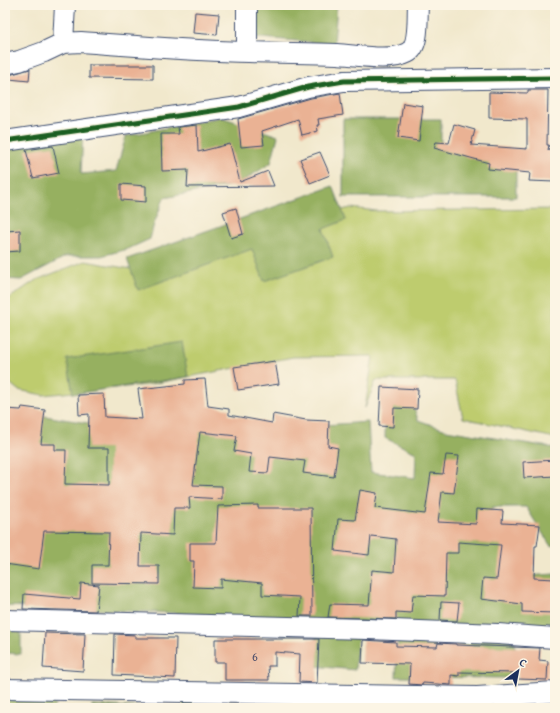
<svg xmlns="http://www.w3.org/2000/svg" width="560" height="713" viewBox="0 0 560 713" font-family="'Gentium Book Plus',serif">
  <style>
    .green { fill: #becc6e; stroke: #6c7e66 }
    .forest { fill: #96b061; stroke: #587060 }
    .building { fill: #eab294 }
    .lines { fill: none; stroke-linecap: round; stroke-linejoin: round }
    .minor-casing { stroke: #3b4b6e; stroke-width: 22 }
    .minor { stroke: #fff; stroke-width: 20 }
    .cycleway-casing { stroke: #fcf5e5; stroke-width: 8 }
    .cycleway { stroke: #1b5e20; stroke-width: 5 }
    .labels { text-anchor: middle; stroke-width: 4; stroke-linejoin: round; paint-order: stroke }
    .number-label { font-size: 12px; fill: #4f506c }
  </style>
  <rect width="100%" height="100%" fill="#fcf5e5"/>
  <filter id="ink" filterUnits="userSpaceOnUse"><feTurbulence type="fractalNoise" baseFrequency=".025" numOctaves="2"/><feDisplacementMap in="SourceGraphic" scale="8" xChannelSelector="R" yChannelSelector="G"/><feConvolveMatrix kernelMatrix="1 2 1 2 8 2 1 2 1" color-interpolation-filters="sRGB"/></filter>
  <filter id="wash" filterUnits="userSpaceOnUse"><feTurbulence type="fractalNoise" baseFrequency=".012" numOctaves="4" result="noise"/><feDisplacementMap in="SourceGraphic" scale="16" xChannelSelector="R" yChannelSelector="G"/><feGaussianBlur stdDeviation="0.9" result="paint"/><feColorMatrix in="noise" values="0 0 0 0 0 0 0 0 0 0 0 0 0 0 0 0 0 1.4 0 .05"/><feComposite in="paint" operator="in"/></filter>
  <g filter="url(#wash)">
    <rect width="100%" height="100%" fill="#f1e8cc"/>
    <path class="green" d="M 351,208 L 377,211 L 555,209 L 555,438 L 463,418 L 455,380 L 376,380 L 365,408 L 373,356 L 293,357 L 146,385 L 43,395 L 18,390 L 5,379 L 5,301 L 36,280 L 85,261 L 131,269 L 318,215 Z"/>
    <path class="forest" d="M 251,5 L 337,5 L 334,44 L 249,37 Z
      M 221,117 L 278,136 L 271,163 L 238,184 L 164,198 L 154,224 L 150,239 L 128,249 L 101,256 L 67,256 L 21,280 L 5,279 L 5,143 L 83,133 L 81,174 L 116,171 L 126,136 Z
      M 343,119 L 441,119 L 441,150 L 516,150 L 516,197 L 343,197 Z
      M 333,186 L 346,220 L 323,229 L 333,257 L 264,281 L 252,249 L 138,290 L 127,259 Z
      M 182,342 L 188,377 L 73,394 L 67,359 Z
      M 411,398 L 418,420 L 446,430 L 555,448 L 555,546 L 550,545 L 526,507 L 492,507 L 491,520 L 513,530 L 512,577 L 555,574 L 555,628 L 348,628 L 198,614 L 5,606 L 5,513 L 32,414 L 119,428 L 280,428 L 368,422 L 371,472 L 415,478 L 416,453 L 385,438 L 386,400 Z
      M 5,627 L 21,628 L 21,654 L 5,653 Z
      M 316,632 L 358,636 L 355,670 L 314,666 Z
      M 398,633 L 515,636 L 515,678 L 396,677 Z
      M 5,698 L 55,703 L 54,708 L 5,708 Z
      M 183,701 L 251,702 L 356,708 L 183,708 Z
      M 92,705 L 156,708 L 92,708 Z"/>
    <g id="blocks">
      <path class="building" d="M 195,12 L 219,14 L 217,35 L 193,33 Z
        M 89,65 L 153,65 L 153,79 L 89,78 Z
        M 30,69 L 29,81 L 9,79 L 9,75 Z
        M 528,90 L 548,90 L 547,145 L 549,145 L 548,150 L 555,149 L 555,182 L 529,181 L 530,173 L 488,169 L 489,163 L 434,148 L 436,142 L 449,143 L 454,124 L 475,130 L 471,145 L 527,149 L 527,119 L 489,118 L 489,92 L 528,93 Z
        M 340,93 L 343,115 L 318,119 L 319,125 L 317,125 L 318,131 L 302,135 L 298,119 L 262,131 L 264,145 L 241,147 L 238,119 L 311,98 Z
        M 403,103 L 423,106 L 419,141 L 398,138 Z
        M 197,125 L 198,152 L 230,144 L 240,182 L 268,171 L 274,186 L 187,187 L 188,170 L 162,171 L 161,134 L 179,134 L 178,127 Z
        M 53,146 L 59,173 L 33,178 L 26,150 Z
        M 320,152 L 330,175 L 310,183 L 300,159 Z
        M 121,184 L 146,186 L 146,202 L 121,200 Z
        M 236,208 L 243,234 L 231,238 L 223,212 Z
        M 20,230 L 20,251 L 5,252 L 5,231 Z
        M 275,361 L 279,384 L 238,390 L 234,367 Z
        M 205,379 L 208,406 L 229,409 L 229,415 L 272,423 L 273,414 L 306,420 L 329,421 L 328,446 L 338,448 L 334,477 L 303,473 L 305,461 L 270,457 L 268,473 L 249,472 L 251,454 L 234,451 L 237,436 L 200,432 L 193,485 L 222,486 L 222,499 L 189,497 L 190,508 L 174,508 L 173,535 L 141,533 L 140,566 L 159,566 L 159,584 L 92,583 L 92,565 L 108,565 L 109,532 L 44,531 L 39,569 L 5,564 L 5,409 L 21,410 L 22,407 L 45,410 L 41,444 L 55,444 L 55,450 L 66,450 L 65,484 L 109,485 L 109,448 L 88,448 L 89,414 L 79,415 L 78,395 L 104,394 L 105,417 L 142,419 L 138,389 L 185,384 L 185,380 Z
        M 381,387 L 418,389 L 417,409 L 394,408 L 393,427 L 379,426 Z
        M 446,455 L 459,456 L 454,493 L 442,492 L 438,522 L 476,524 L 477,509 L 503,511 L 502,523 L 540,525 L 537,546 L 535,546 L 534,578 L 555,579 L 555,613 L 522,612 L 522,604 L 481,599 L 483,578 L 497,579 L 501,545 L 458,542 L 458,553 L 446,553 L 445,596 L 413,595 L 411,613 L 396,612 L 396,619 L 328,617 L 330,604 L 369,605 L 372,570 L 394,572 L 396,539 L 371,536 L 369,555 L 335,551 L 338,519 L 355,520 L 360,490 L 377,493 L 375,508 L 425,514 L 431,473 L 443,474 Z
        M 555,460 L 555,476 L 524,478 L 523,462 Z
        M 258,505 L 258,508 L 311,508 L 312,616 L 299,616 L 300,597 L 262,595 L 262,583 L 221,579 L 221,588 L 193,587 L 194,561 L 190,561 L 190,543 L 216,543 L 218,506 Z
        M 81,583 L 99,585 L 96,611 L 23,609 L 24,594 L 80,599 Z
        M 441,602 L 459,603 L 457,621 L 440,620 Z
        M 45,633 L 85,634 L 83,671 L 43,668 Z
        M 115,634 L 135,635 L 135,638 L 176,638 L 175,678 L 114,675 Z
        M 215,639 L 319,639 L 317,683 L 299,682 L 300,654 L 275,652 L 275,666 L 268,666 L 269,680 L 225,680 L 225,662 L 215,662 Z
        M 363,640 L 396,642 L 396,646 L 437,647 L 438,643 L 456,644 L 456,645 L 540,648 L 539,660 L 548,661 L 547,680 L 518,679 L 518,673 L 459,672 L 459,676 L 451,675 L 451,685 L 423,683 L 422,685 L 409,684 L 410,664 L 362,663 Z"/>
    </g>
  </g>
  <g filter="url(#ink)">
    <use href="#blocks" fill-opacity="0" stroke="#3b4b6e" stroke-width="1"/>
    <g class="lines">
      <g class="minor-casing">
        <path id="minor" d="M 63,43 L 65,5
          M 247,52 L 247,5
          M 5,64 L 19,61 L 44,52 L 63,43 L 81,42 C 137,46 193,51 249,52 C 278,53 308,53 337,54 C 356,55 390,62 407,53 C 420,47 417,18 418,5
          M 5,141 L 239,107 L 308,87 L 344,81 L 555,78
          M 5,620 L 367,629 L 498,634 L 555,638
          M 5,689 L 477,697 L 555,692"/>
      </g>
      <use href="#minor" class="minor"/>
      <g class="cycleway-casing">
        <path id="cycleway" d="M 5,141 L 239,107 L 308,87 L 344,81 L 555,78"/>
      </g>
      <use href="#cycleway" class="cycleway"/>
    </g>
  </g>
  <g class="labels">
    <g class="number-label">
      <text x="255" y="661">6</text>
    </g>
  </g>
  <rect width="560" height="713" fill="none" stroke="#fcf5e5" stroke-width="20"/>
  <g transform="translate(518 671) rotate(32)" stroke="#fcf5e5" stroke-width="3" paint-order="stroke">
  <path d="M0-3L7 15L0 10L-7 15Z" fill="#1b2f5e"/>
  <text y="-6" font-size="11" font-weight="bold" text-anchor="middle" fill="#1b2f5e">С</text>
  </g>
</svg>
